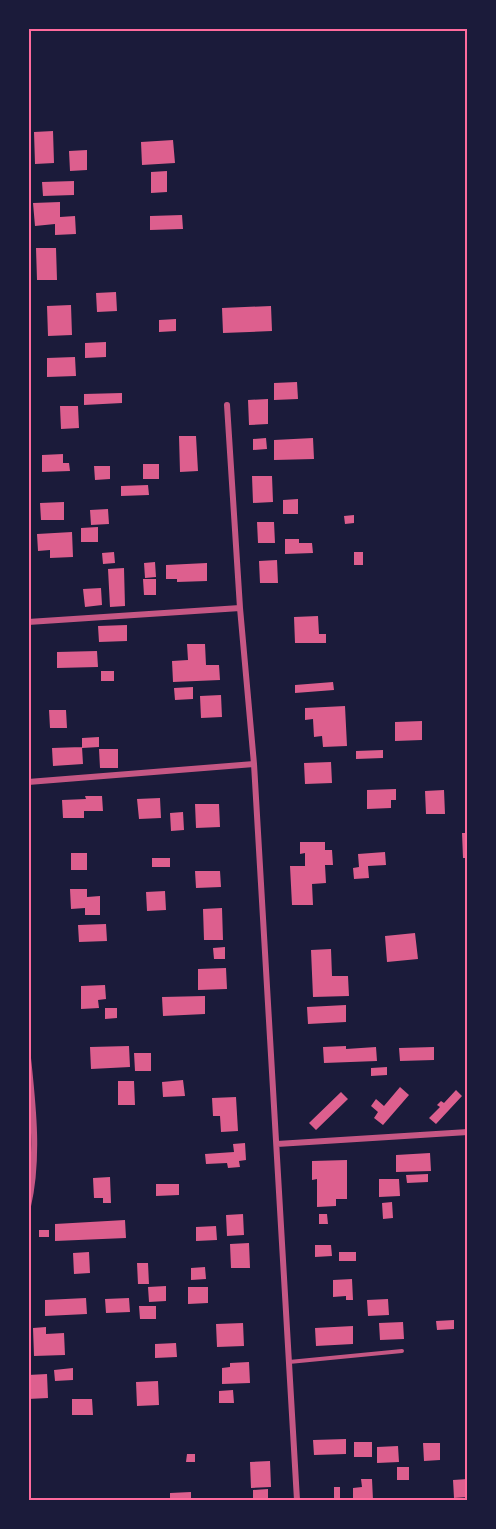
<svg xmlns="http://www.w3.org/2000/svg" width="496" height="1529" viewBox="0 0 496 1529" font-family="Arial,sans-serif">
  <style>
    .building { fill: #dd5f8e }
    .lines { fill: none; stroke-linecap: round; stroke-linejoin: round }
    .service { stroke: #c65784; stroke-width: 4 }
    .minor { stroke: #c65784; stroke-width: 6 }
    .neatline { fill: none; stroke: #ff6b9d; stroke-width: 2 }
  </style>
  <rect width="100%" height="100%" fill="#1b1b3a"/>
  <path class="building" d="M 53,131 L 54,163 L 35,164 L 34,132 Z
    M 173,140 L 175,163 L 142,165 L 141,142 Z
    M 87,150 L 87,170 L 70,171 L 69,151 Z
    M 167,171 L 167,192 L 151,193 L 151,172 Z
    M 74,181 L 74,195 L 43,196 L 42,182 Z
    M 60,202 L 60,217 L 75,216 L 76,234 L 55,235 L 55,224 L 35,226 L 33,203 Z
    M 182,215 L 183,229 L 150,230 L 150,216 Z
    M 36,248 L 56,248 L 57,280 L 37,280 Z
    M 116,292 L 117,311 L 97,312 L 96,293 Z
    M 71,305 L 72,335 L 48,336 L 47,306 Z
    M 271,306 L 272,331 L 223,333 L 222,308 Z
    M 176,319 L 176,331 L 159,332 L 159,320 Z
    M 106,342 L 106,357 L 85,358 L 85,343 Z
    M 75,357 L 76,376 L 47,377 L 47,358 Z
    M 297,382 L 298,399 L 274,400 L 274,383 Z
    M 122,393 L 122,403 L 84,405 L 84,394 Z
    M 268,399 L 268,424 L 249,425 L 248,400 Z
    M 60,406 L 78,406 L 79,428 L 61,429 Z
    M 179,436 L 196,436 L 198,471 L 180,472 Z
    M 266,438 L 267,449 L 253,450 L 253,439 Z
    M 313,438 L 314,459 L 274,460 L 274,440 Z
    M 63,454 L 63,463 L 69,463 L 70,471 L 42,472 L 42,455 Z
    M 143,464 L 159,464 L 159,479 L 143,479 Z
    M 94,466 L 110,466 L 110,479 L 95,480 Z
    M 252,476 L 272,476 L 273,502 L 253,503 Z
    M 148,485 L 149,495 L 121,496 L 121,486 Z
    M 298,499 L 298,514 L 283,514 L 283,500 Z
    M 64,502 L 64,520 L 41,520 L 40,503 Z
    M 108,509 L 109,524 L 91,525 L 90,510 Z
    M 354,515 L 354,523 L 345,524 L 344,516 Z
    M 257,522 L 274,522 L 275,543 L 258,543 Z
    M 98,527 L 98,542 L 81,542 L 81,528 Z
    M 72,532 L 73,557 L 50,558 L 50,550 L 38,551 L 37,534 Z
    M 285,539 L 299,539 L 299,543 L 312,543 L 313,553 L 285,554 Z
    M 114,552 L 115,563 L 103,564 L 102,553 Z
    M 354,552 L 363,552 L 363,565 L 354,565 Z
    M 277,560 L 278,583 L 260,583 L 259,561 Z
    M 155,562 L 156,577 L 145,578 L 144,563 Z
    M 207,563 L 207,581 L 177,582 L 177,579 L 166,579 L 166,565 Z
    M 124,568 L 125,606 L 110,607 L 108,569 Z
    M 143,579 L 156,579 L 156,595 L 144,595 Z
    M 101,588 L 102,605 L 85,607 L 83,589 Z
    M 318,616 L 319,634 L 326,634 L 326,643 L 295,643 L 294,617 Z
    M 127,625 L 127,641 L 99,642 L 98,626 Z
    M 187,644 L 205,644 L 206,665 L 219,665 L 220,680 L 173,682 L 172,661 L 188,660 Z
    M 97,651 L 98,667 L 57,668 L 57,652 Z
    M 101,671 L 114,671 L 114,681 L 101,681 Z
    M 333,682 L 334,690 L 295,693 L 295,685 Z
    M 193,687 L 193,699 L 175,700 L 174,688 Z
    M 221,695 L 222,717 L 201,718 L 200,696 Z
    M 345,706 L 347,746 L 323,747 L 322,736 L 314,737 L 313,719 L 305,720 L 305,708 Z
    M 49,710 L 66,710 L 67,728 L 50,728 Z
    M 422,721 L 422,740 L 395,741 L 395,722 Z
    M 99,737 L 99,747 L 82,748 L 82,738 Z
    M 82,747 L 83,764 L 53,766 L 52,748 Z
    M 99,749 L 118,749 L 118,768 L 100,768 Z
    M 383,750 L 383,758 L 356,759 L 356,751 Z
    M 331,762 L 332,783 L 305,784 L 304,763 Z
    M 396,789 L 396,800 L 391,800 L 391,808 L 367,809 L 367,790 Z
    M 444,790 L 445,814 L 426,814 L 425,791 Z
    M 85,796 L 102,796 L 103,811 L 84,811 L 84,818 L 63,818 L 62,800 L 86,799 Z
    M 160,798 L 161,818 L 139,819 L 137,799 Z
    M 195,804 L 219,804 L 220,827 L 196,828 Z
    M 183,812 L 184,830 L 171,831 L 170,813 Z
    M 462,833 L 468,833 L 468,858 L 463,858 Z
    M 300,842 L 325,842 L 325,850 L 332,850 L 333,865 L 325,865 L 326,883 L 312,884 L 313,905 L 292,905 L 290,866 L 305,866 L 305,853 L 300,854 Z
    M 385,852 L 386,865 L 368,866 L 369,878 L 354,879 L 353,868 L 359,867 L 358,854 Z
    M 71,853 L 87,853 L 87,870 L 71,870 Z
    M 152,858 L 170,858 L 170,867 L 152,867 Z
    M 195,871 L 220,871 L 221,887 L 196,888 Z
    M 70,889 L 87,889 L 87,897 L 100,896 L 100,915 L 85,915 L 85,908 L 71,909 Z
    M 165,891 L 166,910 L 147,911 L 146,892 Z
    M 222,908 L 223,940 L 204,940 L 203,909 Z
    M 106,924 L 107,941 L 79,942 L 78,925 Z
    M 415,933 L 418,959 L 387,962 L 385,936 Z
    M 225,947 L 225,959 L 214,959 L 213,948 Z
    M 331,949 L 332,976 L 348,976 L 349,996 L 313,997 L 311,950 Z
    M 226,968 L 227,989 L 198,990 L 198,969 Z
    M 105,985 L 106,999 L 98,1000 L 99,1008 L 81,1009 L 81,986 Z
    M 205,996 L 205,1014 L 163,1016 L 162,997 Z
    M 346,1005 L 346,1022 L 308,1024 L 307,1007 Z
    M 105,1008 L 117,1008 L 117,1018 L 105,1019 Z
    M 129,1046 L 130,1067 L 91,1069 L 90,1047 Z
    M 346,1046 L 346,1049 L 376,1047 L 377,1061 L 324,1063 L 323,1047 Z
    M 434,1047 L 434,1060 L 400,1061 L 399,1048 Z
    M 134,1053 L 151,1053 L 151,1071 L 135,1071 Z
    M 387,1067 L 387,1075 L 371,1076 L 371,1068 Z
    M 183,1080 L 185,1096 L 163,1097 L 162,1082 Z
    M 118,1081 L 134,1081 L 135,1105 L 118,1105 Z
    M 400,1087 L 409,1095 L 383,1125 L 374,1118 L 378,1112 L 371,1106 L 376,1099 L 384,1106 Z
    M 456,1090 L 462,1096 L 436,1124 L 429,1118 L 440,1107 L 437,1105 L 441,1101 L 444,1103 Z
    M 341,1092 L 348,1099 L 316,1130 L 309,1123 Z
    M 236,1097 L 238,1131 L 221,1132 L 220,1116 L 213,1116 L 212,1098 Z
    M 245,1143 L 246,1160 L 239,1161 L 240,1167 L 228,1168 L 227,1163 L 206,1164 L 205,1154 L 234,1152 L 233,1144 Z
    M 430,1153 L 431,1171 L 396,1172 L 396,1155 Z
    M 347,1160 L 347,1199 L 336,1199 L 336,1206 L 317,1207 L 317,1179 L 312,1180 L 312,1161 Z
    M 428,1174 L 428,1182 L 407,1183 L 406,1175 Z
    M 110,1177 L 111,1203 L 103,1203 L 103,1198 L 94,1198 L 93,1178 Z
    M 379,1179 L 399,1179 L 400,1196 L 379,1197 Z
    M 156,1184 L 179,1184 L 179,1195 L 156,1196 Z
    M 392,1202 L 393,1218 L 383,1219 L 382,1203 Z
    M 243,1214 L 244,1235 L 227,1236 L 226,1215 Z
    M 319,1214 L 327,1214 L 328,1224 L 319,1224 Z
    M 125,1220 L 126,1238 L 55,1241 L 55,1224 Z
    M 216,1226 L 217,1240 L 196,1241 L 196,1227 Z
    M 39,1230 L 49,1230 L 49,1237 L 39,1237 Z
    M 249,1243 L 250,1268 L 231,1268 L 230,1244 Z
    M 315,1245 L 331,1245 L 332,1256 L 315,1257 Z
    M 89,1252 L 90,1273 L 74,1274 L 73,1253 Z
    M 339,1252 L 356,1252 L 356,1261 L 339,1261 Z
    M 137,1263 L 148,1263 L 149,1284 L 138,1284 Z
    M 205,1267 L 206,1279 L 191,1280 L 191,1268 Z
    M 352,1279 L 353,1300 L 346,1300 L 346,1296 L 333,1297 L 333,1280 Z
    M 166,1286 L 166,1301 L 149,1302 L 148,1287 Z
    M 188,1287 L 208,1287 L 208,1303 L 188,1304 Z
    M 86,1298 L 87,1314 L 45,1316 L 45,1300 Z
    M 129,1298 L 130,1312 L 106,1313 L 105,1299 Z
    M 388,1299 L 389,1315 L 368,1316 L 367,1300 Z
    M 139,1306 L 156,1306 L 156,1319 L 140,1319 Z
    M 454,1320 L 454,1329 L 437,1330 L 436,1321 Z
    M 403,1322 L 404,1339 L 380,1340 L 379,1323 Z
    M 243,1323 L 244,1346 L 217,1347 L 216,1324 Z
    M 353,1326 L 353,1344 L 316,1346 L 315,1328 Z
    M 46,1327 L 46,1334 L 64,1333 L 65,1355 L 34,1356 L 33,1328 Z
    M 176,1343 L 177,1357 L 155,1358 L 155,1344 Z
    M 249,1362 L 250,1383 L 222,1384 L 222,1368 L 230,1367 L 230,1363 Z
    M 73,1368 L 73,1380 L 55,1381 L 54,1370 Z
    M 47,1374 L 48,1398 L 28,1399 L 28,1375 Z
    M 158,1381 L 159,1405 L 137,1406 L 136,1382 Z
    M 233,1390 L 234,1403 L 219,1403 L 219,1391 Z
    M 72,1399 L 92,1399 L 93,1415 L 72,1415 Z
    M 346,1439 L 346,1454 L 314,1455 L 313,1440 Z
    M 354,1442 L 372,1442 L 372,1457 L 354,1457 Z
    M 423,1443 L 440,1443 L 440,1460 L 424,1461 Z
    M 398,1446 L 399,1462 L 377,1463 L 377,1447 Z
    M 187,1454 L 195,1454 L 195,1462 L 186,1462 Z
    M 270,1461 L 271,1487 L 251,1488 L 250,1462 Z
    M 397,1467 L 409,1467 L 409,1480 L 397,1480 Z
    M 361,1479 L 372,1479 L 373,1500 L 353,1500 L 353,1488 L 362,1487 Z
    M 468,1479 L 468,1497 L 454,1498 L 453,1480 Z
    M 334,1487 L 340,1487 L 340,1500 L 334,1500 Z
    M 268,1489 L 268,1500 L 253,1500 L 253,1490 Z
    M 191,1492 L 191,1500 L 162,1500 L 162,1498 L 170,1498 L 170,1493 Z"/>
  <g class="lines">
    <path class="service" d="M 289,1362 L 402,1351"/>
    <path class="minor" d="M 227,405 L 240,608 L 254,764 L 297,1500
      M 28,622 L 240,608
      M 28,782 L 254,764
      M 28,1058 C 33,1106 39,1158 28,1206
      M 277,1144 L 468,1132"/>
  </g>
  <rect width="496" height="1529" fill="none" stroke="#1b1b3a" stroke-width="60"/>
  <rect x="30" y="30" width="436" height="1469" class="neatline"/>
</svg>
